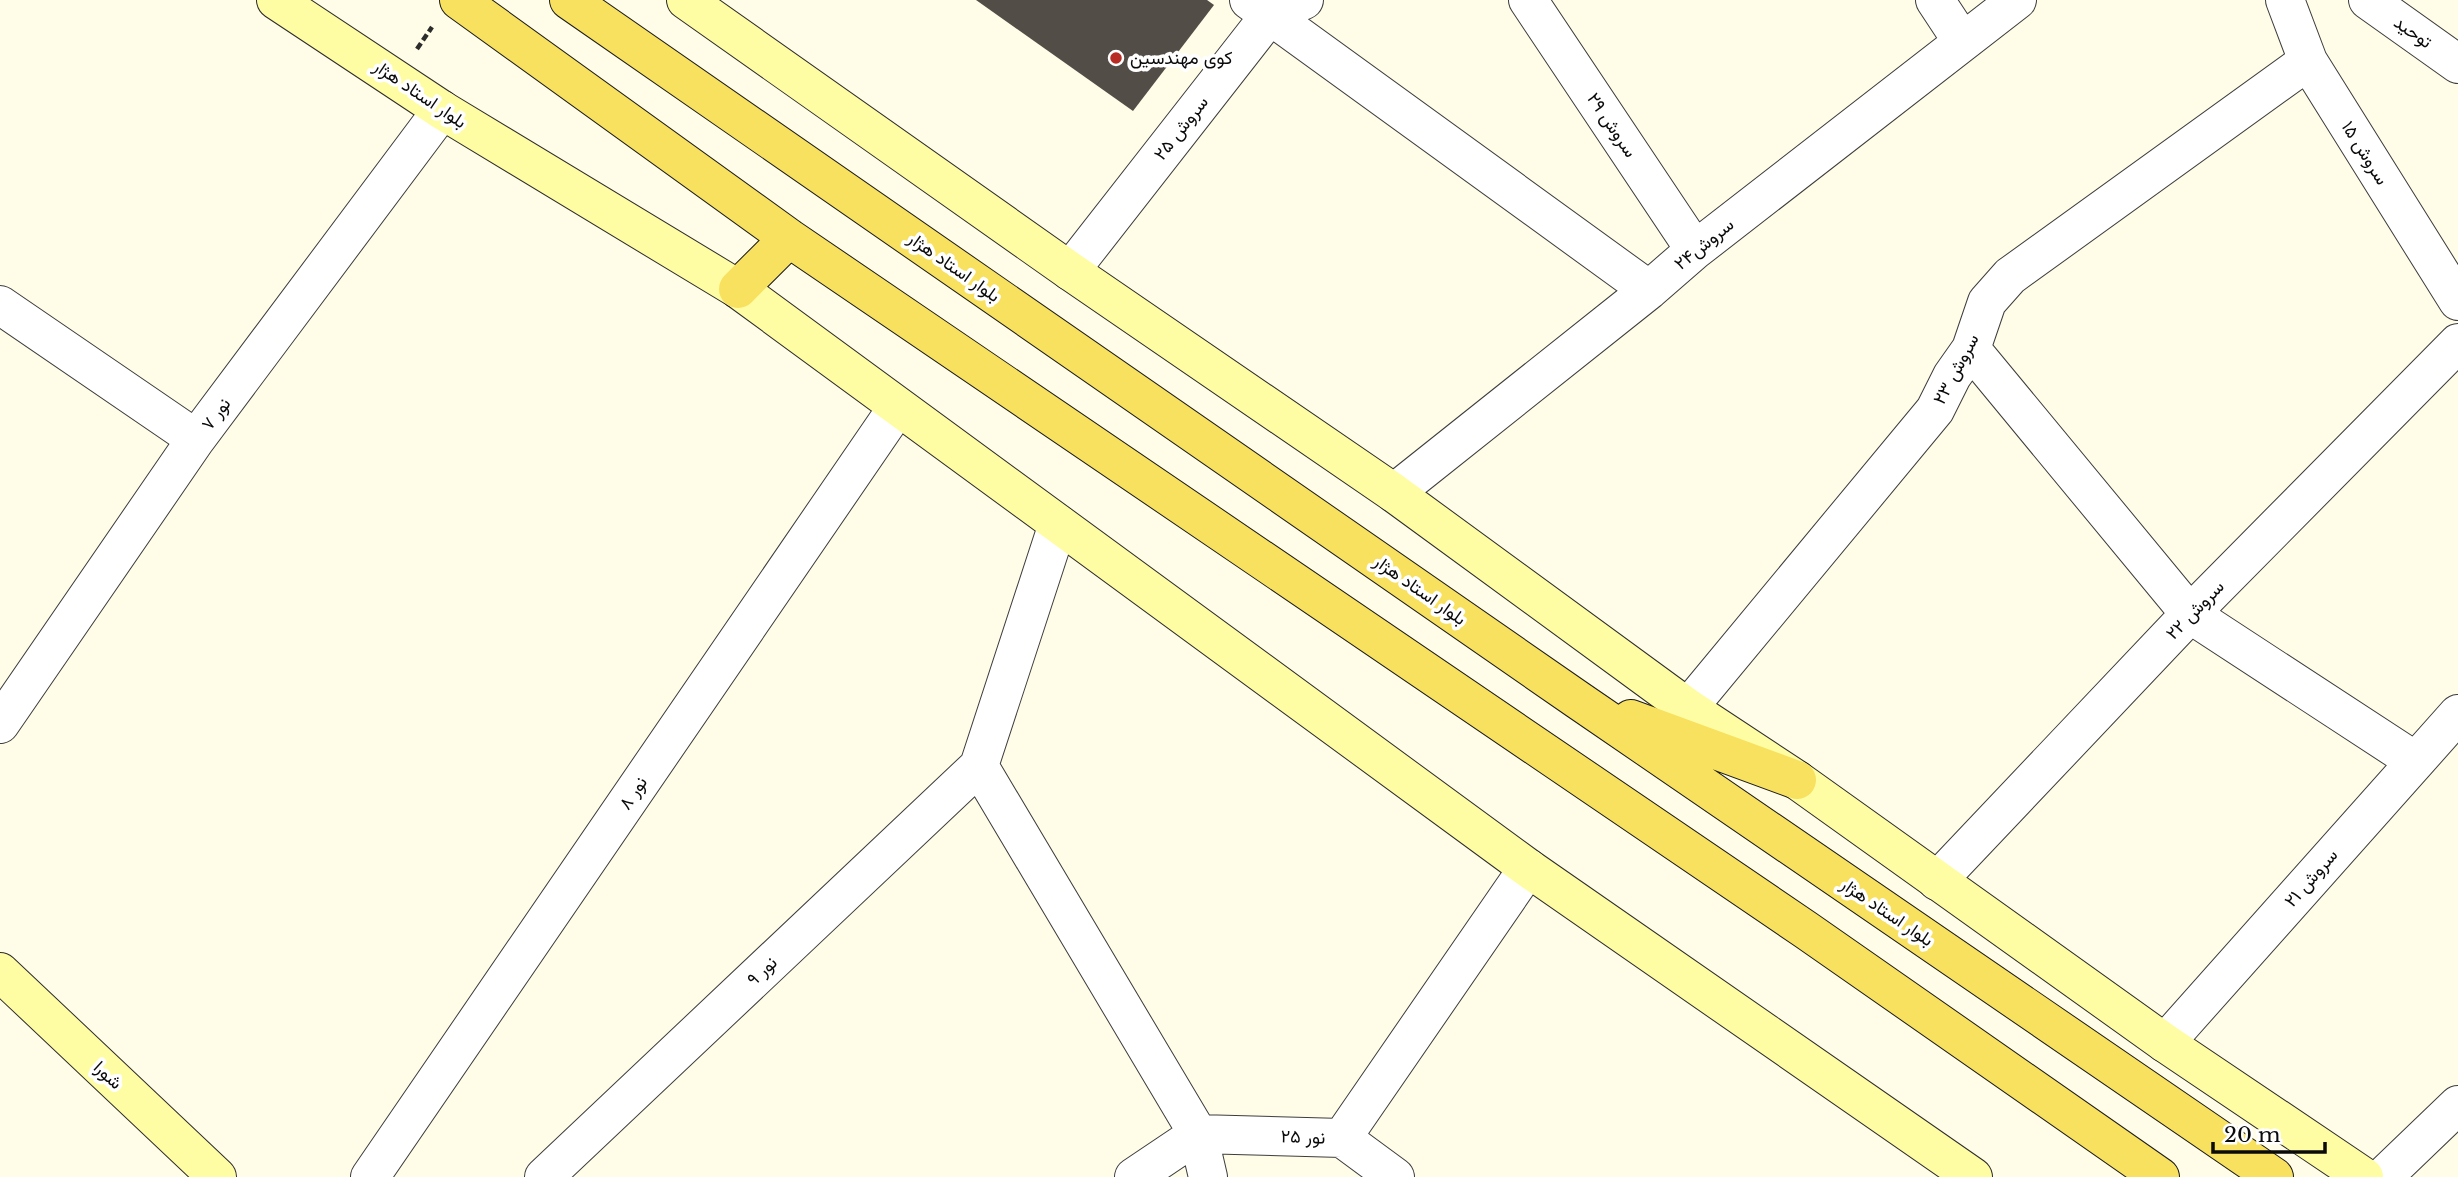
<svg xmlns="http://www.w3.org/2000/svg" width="2458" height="1177" viewBox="0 0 2458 1177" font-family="'Libre Baskerville',Vazirmatn,serif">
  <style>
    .building { fill: #534d47 }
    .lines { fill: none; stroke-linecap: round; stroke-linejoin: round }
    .street-casing { stroke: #3d3d3d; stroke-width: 40 }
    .secondary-casing { stroke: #2c2c2c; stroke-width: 40 }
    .primary-casing { stroke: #1b1b1b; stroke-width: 40 }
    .path { stroke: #2c2c2c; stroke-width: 4.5; stroke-dasharray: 7 3.5; stroke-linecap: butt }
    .street { stroke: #fff; stroke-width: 38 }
    .secondary { stroke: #fffda3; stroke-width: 38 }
    .primary { stroke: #f8e15f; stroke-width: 38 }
    .poi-dot { fill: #b82b24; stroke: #fff; stroke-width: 2.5 }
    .labels { text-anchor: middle; stroke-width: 7; stroke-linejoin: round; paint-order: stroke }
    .street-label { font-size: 18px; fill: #0a0a0a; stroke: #fff }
    .poi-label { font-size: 18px; fill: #0a0a0a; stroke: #fff; text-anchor: start }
  </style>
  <rect width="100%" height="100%" fill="#fffce8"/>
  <path class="building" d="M 976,0 L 1207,0 L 1214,5 L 1133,111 Z"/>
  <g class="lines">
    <g class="street-casing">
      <path id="street" d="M 1249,0 L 1649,290
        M 1528,0 L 1695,250
        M 1935,0 L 1962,41
        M 2285,0 L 2308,61 L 2458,301
        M 2368,0 L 2458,64
        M 1070,271 L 1270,15 L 1304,0
        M 0,305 L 196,439
        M 1971,349 L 2190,614 L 2415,761
        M 1394,493 L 1649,290 L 1695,250 L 2017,0
        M 1058,524 L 979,766 L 1198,1134 L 1208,1177
        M 1688,708 L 1935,410 L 1952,376 L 1971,349 L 1987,302 L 2010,276 L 2308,61
        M 0,724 L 196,439 L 442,110
        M 1937,881 L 2190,614 L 2458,343
        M 2165,1043 L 2458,714
        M 1198,1134 L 1342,1138 L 1395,1177
        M 1342,1138 L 1528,868
        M 370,1177 L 897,408
        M 544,1177 L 979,766
        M 1134,1177 L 1198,1134
        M 2383,1177 L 2458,1105"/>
    </g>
    <g class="secondary-casing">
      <path id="secondary" d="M 276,0 L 442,110 L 738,289 L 1528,868 L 1973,1177
        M 686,0 L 1070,271 L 1394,493 L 1688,708 L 1797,780 L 2165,1043 L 2364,1177
        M 0,972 L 217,1177"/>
    </g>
    <g class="primary-casing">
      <path id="primary" d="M 459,0 L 789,238 L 1806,930 L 2160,1177
        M 569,0 L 1578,700 L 2274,1177
        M 738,289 L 789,238
        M 1631,719 L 1797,780"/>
    </g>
    <path class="path" d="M 417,49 L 432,27"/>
    <use href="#street" class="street"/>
    <use href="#secondary" class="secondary"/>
    <use href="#primary" class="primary"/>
  </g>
  <circle class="poi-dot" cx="1116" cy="58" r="7"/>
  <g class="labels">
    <g class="street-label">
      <text transform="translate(2413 32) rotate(35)" y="6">توحید</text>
      <text transform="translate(420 94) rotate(34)" y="6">بلوار استاد هژار</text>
      <text transform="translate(1612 125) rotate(56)" y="6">سروش ۲۹</text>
      <text transform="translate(1181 128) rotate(-52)" y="6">سروش ۲۵</text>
      <text transform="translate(2365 153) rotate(58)" y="6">سروش ۱۵</text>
      <text transform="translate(1704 244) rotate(-39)" y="6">سروش۲۴</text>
      <text transform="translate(954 267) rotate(35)" y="6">بلوار استاد هژار</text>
      <text transform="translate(1956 369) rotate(-62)" y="6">سروش ۲۳</text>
      <text transform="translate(216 414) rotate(-53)" y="6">نور ۷</text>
      <text transform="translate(1420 590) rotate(35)" y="6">بلوار استاد هژار</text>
      <text transform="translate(2195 610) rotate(-46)" y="6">سروش ۲۲</text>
      <text transform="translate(633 793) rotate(-56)" y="6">نور ۸</text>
      <text transform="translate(2311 878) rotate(-49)" y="6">سروش ۲۱</text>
      <text transform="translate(1887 912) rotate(34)" y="6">بلوار استاد هژار</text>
      <text transform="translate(762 971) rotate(-43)" y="6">نور ۹</text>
      <text transform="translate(108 1075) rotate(43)" y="6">شورا</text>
      <text transform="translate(1303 1137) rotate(2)" y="6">نور ۲۵</text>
    </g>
    <g class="poi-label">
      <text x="1130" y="64">کوی مهندسین</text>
    </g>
  </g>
  <path d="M2213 1142v10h112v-10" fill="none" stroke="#0a0a0a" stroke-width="3.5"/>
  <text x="2224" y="1142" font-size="21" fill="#0a0a0a" stroke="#ffffff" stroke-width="5" paint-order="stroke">20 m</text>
</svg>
